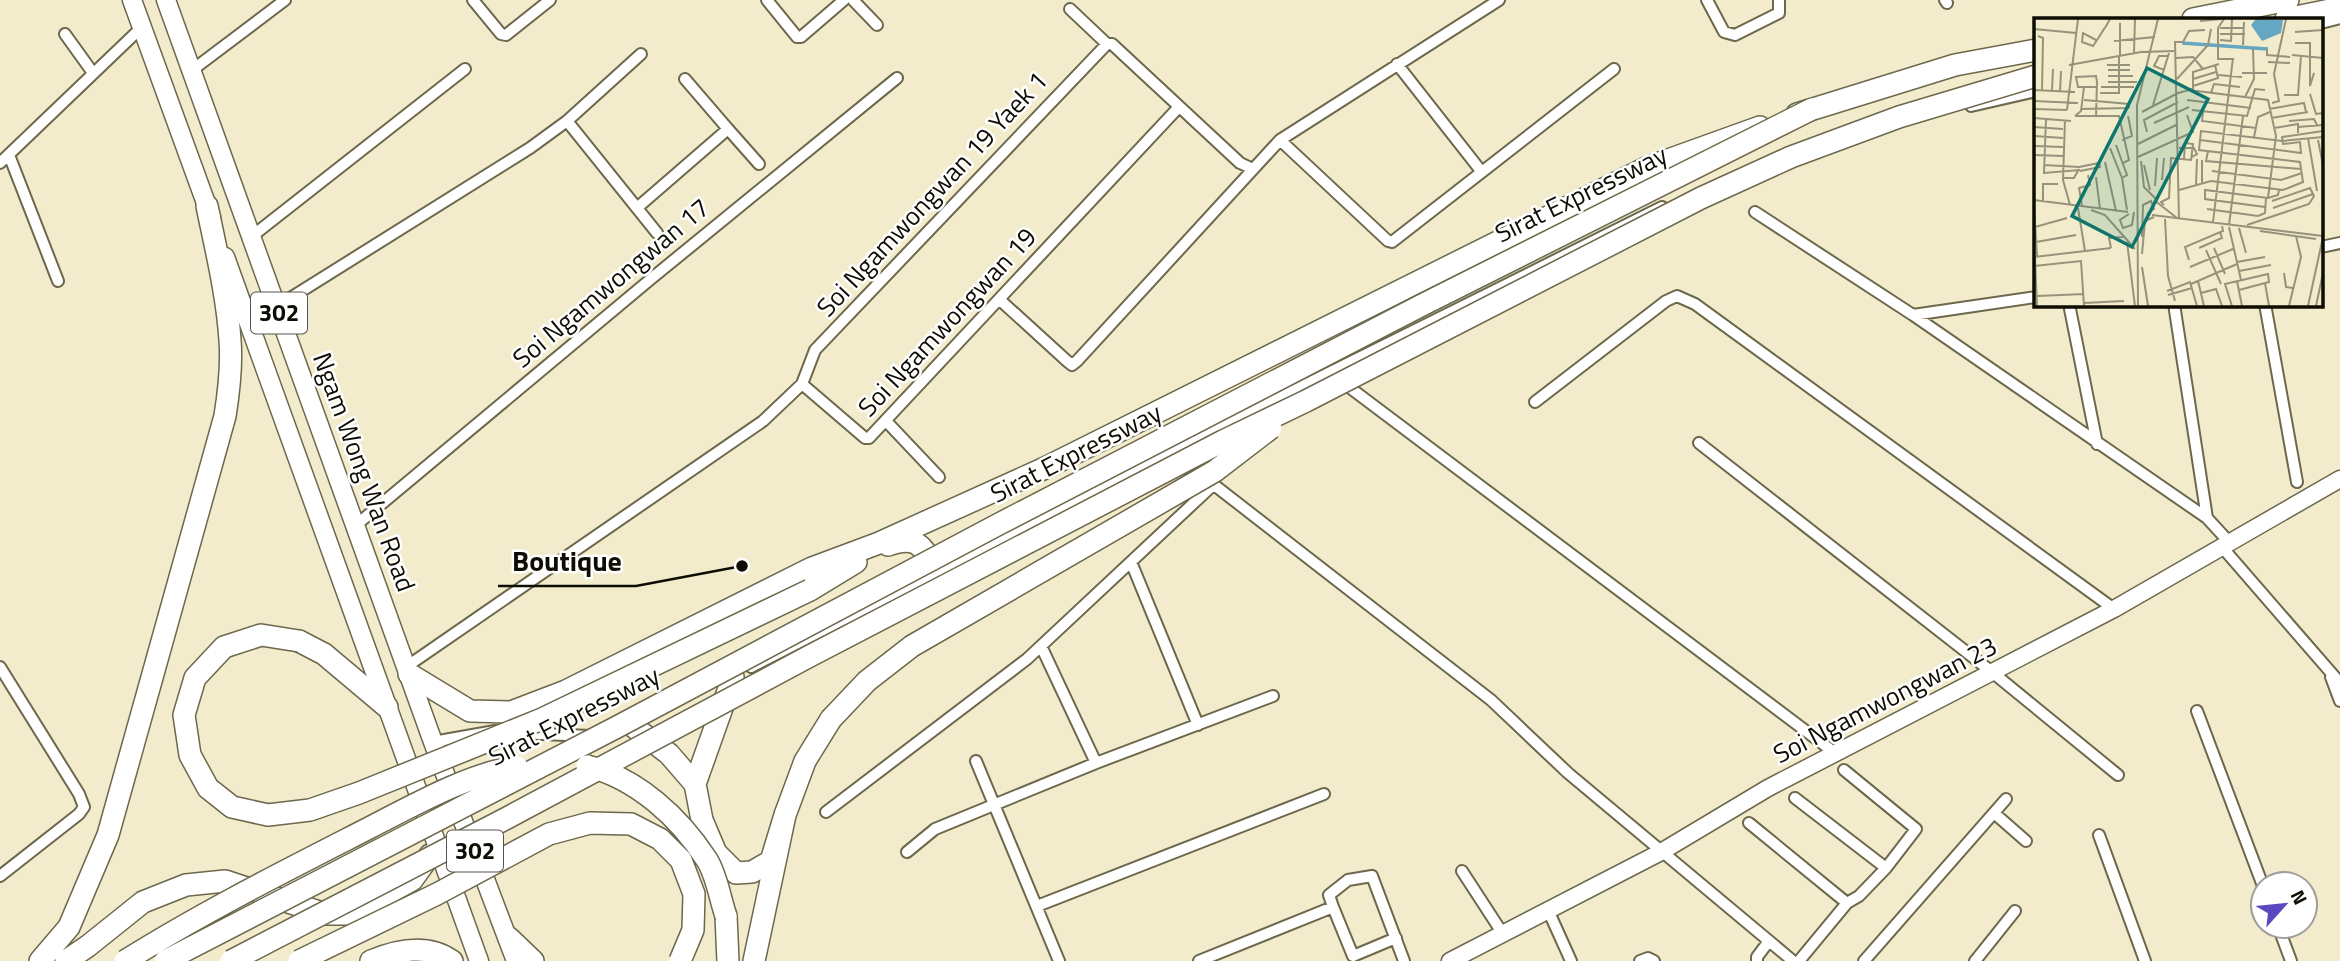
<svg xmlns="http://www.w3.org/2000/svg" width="2340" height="961" viewBox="0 0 2340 961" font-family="'Titillium Web',sans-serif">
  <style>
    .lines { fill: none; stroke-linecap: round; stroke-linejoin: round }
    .street-casing { stroke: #6d674b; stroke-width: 14 }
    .secondary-casing { stroke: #6d674b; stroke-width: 19 }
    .primary-casing { stroke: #6d674b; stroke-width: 21 }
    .highway-casing { stroke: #6d674b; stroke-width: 24 }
    .street { stroke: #fff; stroke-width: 10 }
    .secondary { stroke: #fff; stroke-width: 16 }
    .primary { stroke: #fff; stroke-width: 18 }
    .highway { stroke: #fff; stroke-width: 21 }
    .highway-bridge-casing { stroke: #6d674b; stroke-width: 24; stroke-linecap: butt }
    .highway-bridge { stroke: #fff; stroke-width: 21 }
    .labels { text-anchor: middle; stroke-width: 5; stroke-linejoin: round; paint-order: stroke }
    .shield { fill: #fff; stroke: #56554f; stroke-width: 2 }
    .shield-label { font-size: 24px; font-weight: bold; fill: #0e0c03 }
    .street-label { font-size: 26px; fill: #0e0c03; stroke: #fff }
    .inset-river { fill: none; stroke: #65a7c2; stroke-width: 3.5 }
    .inset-road { fill: none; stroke: #97927c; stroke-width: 2 }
    .view { fill: #0f766e; fill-opacity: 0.15; stroke: #0f766e; stroke-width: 3.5 }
    .inset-edge { fill: none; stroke: #0e0c03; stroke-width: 3.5 }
    .leader { fill: none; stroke: #0e0c03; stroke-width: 2.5 }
    .callout-dot { fill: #0e0c03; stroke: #fff; stroke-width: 2.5 }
    .callout-label { font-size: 28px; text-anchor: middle; font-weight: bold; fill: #0e0c03; stroke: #fff; stroke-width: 5; stroke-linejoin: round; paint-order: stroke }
  </style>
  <rect width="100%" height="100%" fill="#f2eccc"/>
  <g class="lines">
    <g class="street-casing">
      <path id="street" d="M 473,0 L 501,34 L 506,35 L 550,0
        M 767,0 L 797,37 L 801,37 L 844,0
        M 853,0 L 877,25
        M 1707,0 L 1724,32 L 1735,35 L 1779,13 L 1779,0
        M 1945,0 L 1947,3
        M 1070,9 L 1107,44 L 1112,44 L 1240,163 L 1253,169
        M 2321,23 L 2340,18
        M 65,34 L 93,73
        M 1397,64 L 1481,171
        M 191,71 L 285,0
        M 685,79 L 728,129
        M 1971,106 L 2036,91
        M 567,121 L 657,233
        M 1280,140 L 1388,241 L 1392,242 L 1614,69
        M 9,155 L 58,281
        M 0,163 L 142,27
        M 638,207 L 728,129 L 759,164
        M 1755,212 L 1913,315 L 2207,518 L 2230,543
        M 251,237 L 465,69
        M 2321,247 L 2340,243
        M 1000,300 L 1067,361 L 1072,365 L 1077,361 L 1280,140 L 1499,0
        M 2069,304 L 2097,444
        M 2174,304 L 2207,518
        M 2265,304 L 2297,482
        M 276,307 L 530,148 L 567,121 L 641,54
        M 1913,315 L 2036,297
        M 1341,381 L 1835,753
        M 802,384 L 815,350 L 1107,44
        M 1535,402 L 1666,301 L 1677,296 L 1695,304 L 2114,609
        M 886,421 L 939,477
        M 1699,443 L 1992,672 L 2118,775
        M 1182,460 L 1491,700 L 1568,773 L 1793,961
        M 355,526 L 652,278 L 897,78
        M 2222,547 L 2340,683
        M 1131,562 L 1198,725
        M 1041,646 L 1096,763
        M 0,667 L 79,794 L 84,807 L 79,814 L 0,876
        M 406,667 L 763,421 L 802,384 L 865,438 L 869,438 L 1178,108
        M 751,667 L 1172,451 L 1662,207
        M 2331,677 L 2340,701
        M 2197,711 L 2263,886
        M 518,733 L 590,736
        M 433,742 L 495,731
        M 976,761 L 1059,961
        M 1795,798 L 1886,868
        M 826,812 L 1027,659 L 1213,485
        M 1994,813 L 2026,841
        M 1749,823 L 1847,903
        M 2099,835 L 2145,961
        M 907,852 L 935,829 L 1096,763 L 1273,696
        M 1462,871 L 1503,934
        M 1037,906 L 1324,794
        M 1333,907 L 1353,956 L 1396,938
        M 1548,910 L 1571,961
        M 2278,926 L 2291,961
        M 1199,961 L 1333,907 L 1329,895 L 1348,880 L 1372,876 L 1404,961
        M 1640,961 L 1648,958 L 1654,961
        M 1757,961 L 1757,957 L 1769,941
        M 1799,961 L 1847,903 L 1859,896 L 1886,868 L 1916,829 L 1844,770
        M 1864,961 L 2006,799
        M 1975,961 L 2015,911"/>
    </g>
    <g class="secondary-casing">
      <path id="secondary" d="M 1450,961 L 1661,852 L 1768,788 L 2114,609 L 2340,479"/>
    </g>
    <g class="primary-casing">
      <path id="primary" d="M 132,0 L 211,217
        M 166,0 L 433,742 L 516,961
        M 225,257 L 479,961"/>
    </g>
    <g class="highway-casing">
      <path id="highway" d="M 2193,19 L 2288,0
        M 2286,19 L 2340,8
        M 1797,114 L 1955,65 L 2036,50
        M 888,545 C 911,537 923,541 931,565
        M 810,590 L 856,562
        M 299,641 L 324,654 L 387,707
        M 409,674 L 470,711 L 511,712 L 566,691 L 812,568 L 879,543 L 1045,468 L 1646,168 L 1760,127
        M 634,727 L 669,754 L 695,784 L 702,820 L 716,853 L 736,873 L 752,872 L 771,861 L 785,815
        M 695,784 L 733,677
        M 726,916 L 728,961
        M 509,938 L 533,961
        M 40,961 L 69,927 L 108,835 L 225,416 C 229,391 232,365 230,340 C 227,294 216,250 207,206
        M 66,961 L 88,946 L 143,902 L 186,885 L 225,881 L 325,914 L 350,914 L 412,880 L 430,855
        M 371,961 C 397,950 427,943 452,961
        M 754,961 L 785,815 L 805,761 L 831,719"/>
    </g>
    <use href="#street" class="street"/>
    <use href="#secondary" class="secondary"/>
    <use href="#primary" class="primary"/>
    <use href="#highway" class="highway"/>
    <g class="highway-bridge-casing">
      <path id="highway-bridge" d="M 299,641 L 261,635 L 224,647 L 195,678 L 184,715 L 190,755 L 208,788 L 232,807 L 268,815 L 310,810 L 359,793 L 542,719 L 810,590
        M 831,719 L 867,681 L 912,646 L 1215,471 L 1271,428
        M 587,766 C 637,778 680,818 707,860 C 717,876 720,899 726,916
        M 125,961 C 203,912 287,870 369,828 C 410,807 472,772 517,767
        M 165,961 L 617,727 L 999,524 L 1424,304 L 1812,109
        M 231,961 L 507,818 L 808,657 L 1223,441 L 1306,401 L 1701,198 L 1791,157 L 1899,117 L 2036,76
        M 299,961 L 437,894 L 549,834 L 590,823 L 631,824 L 660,839 L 681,860 L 694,894 L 693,930 L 680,961"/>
    </g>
    <use href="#highway-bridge" class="highway-bridge"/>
  </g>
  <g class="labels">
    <g class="shield">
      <rect x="251" y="292.5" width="56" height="41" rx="5"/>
      <rect x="447" y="830.5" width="56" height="41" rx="5"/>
    </g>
    <g class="shield-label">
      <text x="279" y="321">302</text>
      <text x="475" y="859">302</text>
    </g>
    <g class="street-label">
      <text transform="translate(932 194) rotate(-47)" y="9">Soi Ngamwongwan 19 Yaek 1</text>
      <text transform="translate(1581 194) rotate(-26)" y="9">Sirat Expressway</text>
      <text transform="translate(611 283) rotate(-40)" y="9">Soi Ngamwongwan 17</text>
      <text transform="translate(947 322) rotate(-47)" y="9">Soi Ngamwongwan 19</text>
      <text transform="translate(1076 453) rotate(-27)" y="9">Sirat Expressway</text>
      <text transform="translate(364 472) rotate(70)" y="9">Ngam Wong Wan Road</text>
      <text transform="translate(1885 700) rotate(-27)" y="9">Soi Ngamwongwan 23</text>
      <text transform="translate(574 716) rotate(-27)" y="9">Sirat Expressway</text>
    </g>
  </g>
  <g transform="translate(2034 18)">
    <rect width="289" height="289" fill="#f2eccc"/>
    <path d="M 222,1 L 249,2 L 247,15 L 228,23 L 217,7 Z" fill="#65a7c2"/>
    <path class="inset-river" d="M 148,25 L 234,31"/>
    <path class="inset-road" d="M 190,1 L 184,10 L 184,41 L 200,41M 166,3 L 187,1M 86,5 L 86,38M 186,10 L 210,10M 0,11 L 42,15M 261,14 L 289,12M 186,16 L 211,16M 4,18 L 9,20 L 8,73M 62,22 L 49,15 L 48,24 L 59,28 L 65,19 L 70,11 L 71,10 L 76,1M 186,22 L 197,23 L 198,1M 80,23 L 121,19M 261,25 L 276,25 L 276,68 L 280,55M 209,27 L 210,4M 233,31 L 233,37 L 256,39M 100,35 L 101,1M 258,37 L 289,40M 142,40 L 159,39 L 169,51M 234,44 L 256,45M 35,47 L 107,34 L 140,33M 73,47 L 96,47M 74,52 L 96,52M 130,52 L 120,48 L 125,38 L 134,38M 208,55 L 233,55M 184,57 L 208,59M 74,58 L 99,58M 143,61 L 174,27 L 177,11M 159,61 L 182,54M 74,64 L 103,64M 159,68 L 184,60 L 181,47M 67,69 L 100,69M 0,72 L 41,74M 155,72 L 234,82 L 242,118 L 234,180M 18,73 L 19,51M 26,74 L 27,53M 66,75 L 85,75 L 85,38M 144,75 L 159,71 L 159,54 L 185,46M 177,75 L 180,66 L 206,69M 276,76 L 282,96 L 289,95M 250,77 L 264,77 L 267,38M 211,79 L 220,61 L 219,31M 50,82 L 95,86 L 95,90M 153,82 L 217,90M 0,83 L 44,85M 238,85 L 245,83 L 240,56 L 252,1M 119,87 L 135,35M 0,91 L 33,92M 47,91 L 95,90M 235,91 L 270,85 L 272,94M 33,92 L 44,1M 158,92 L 213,98 L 221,71 L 231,72M 108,94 L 144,75M 169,94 L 168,103 L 222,110M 41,98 L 85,98 L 95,142 L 89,145M 41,98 L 47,93 L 50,69M 62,98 L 63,64 L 62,58 L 42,59 L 44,69 L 62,69M 0,100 L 37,103M 237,100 L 274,94M 12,101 L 10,155 L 46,152M 31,102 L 29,162 L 36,187M 255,103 L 280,101 L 283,107M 120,105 L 155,89M 0,109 L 29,111M 264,109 L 289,107M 240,110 L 264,106 L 264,115M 113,114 L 110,102 L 144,84M 0,118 L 29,120M 220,119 L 224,99 L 236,94M 274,120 L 283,173M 88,122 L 98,118 L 94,98M 166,122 L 267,135 L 266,124 L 249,126 L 248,119 L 289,113M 284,122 L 289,147M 104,126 L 144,106M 82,127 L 93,157 L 88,160 L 93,192M 0,128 L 29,129M 76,130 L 88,160M 145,130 L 160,130 L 163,136 L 158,139M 174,133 L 172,143 L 267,151M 0,137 L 29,138M 104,139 L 159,114 L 153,97M 107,143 L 110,169 L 123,182M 71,144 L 82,193M 10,147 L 45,149 L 65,145 L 66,149 L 46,153M 110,147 L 116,172M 0,151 L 0,180M 178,153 L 247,162 L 268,155M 62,159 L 66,191M 29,160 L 40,160 L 45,151M 128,162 L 130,140M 168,166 L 168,142M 162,167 L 163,141M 121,168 L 123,140M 145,172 L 177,163 L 249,172 L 269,164 L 266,144 L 165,132 L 167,113 L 248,123 L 289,119M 0,182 L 94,194M 120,182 L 143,200M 9,183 L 9,166 L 24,166M 0,187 L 3,238M 130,187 L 127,184 L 135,180 L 137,140 L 157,142 L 159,126 L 151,125 L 150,141M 48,188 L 45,170 L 56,167 L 54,157M 231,189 L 171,181 L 171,172 L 234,180 L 244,177 L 245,172M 44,190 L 51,233M 239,190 L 279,176M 173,191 L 224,198M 57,192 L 71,197 L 101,231M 95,196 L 86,202 L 89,210 L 98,207 L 100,194M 118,197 L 289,218M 224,198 L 231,195 L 232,180M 131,201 L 134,258 L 141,283M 145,201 L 141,24 L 149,24 L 155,13 L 171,12M 179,204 L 199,40M 195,207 L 209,98M 213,207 L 275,186 L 280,178 L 276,170 L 238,183M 1,209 L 33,200M 195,209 L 207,262M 205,210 L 212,235M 226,213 L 282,221M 108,219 L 109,187 L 117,183 L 120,191 L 113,196M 2,224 L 42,217M 93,224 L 101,288M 77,230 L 75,220 L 89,219M 165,230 L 188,220 L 186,214M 180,230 L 191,256M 172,232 L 187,266M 108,236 L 111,203 L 120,199M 0,239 L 77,230M 1,239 L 3,288M 155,242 L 151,229 L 189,213 L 188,208M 203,244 L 231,239M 0,248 L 47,243 L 50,288M 108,249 L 114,288M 156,249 L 199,231M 205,253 L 237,247M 250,255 L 252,269 L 259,270M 164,263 L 170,288M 203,263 L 208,288M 231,265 L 235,288M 157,266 L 203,246M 133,273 L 156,264 L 163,288M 167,275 L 182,271 L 188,288M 134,277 L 158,270M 3,278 L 50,276M 50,285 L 90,283M 104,288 L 103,87 L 124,1M 198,288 L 191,266 L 234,256 L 235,264 L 205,272M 255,288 L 267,239 L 262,218M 274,288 L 289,219M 282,288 L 289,255"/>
    <path class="view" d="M 113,50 L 174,81 L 98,229 L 38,198 Z"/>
    <rect width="289" height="289" class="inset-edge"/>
  </g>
  <path class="leader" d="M742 566L636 586H498"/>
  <circle class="callout-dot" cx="742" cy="566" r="7"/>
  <g class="callout-label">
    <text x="567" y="571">Boutique</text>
  </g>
  <g transform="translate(2284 905) rotate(63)"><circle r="33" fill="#ffffff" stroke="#9f9e9a" stroke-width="2"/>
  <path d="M0-5L12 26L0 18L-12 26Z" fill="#5b48c0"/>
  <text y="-10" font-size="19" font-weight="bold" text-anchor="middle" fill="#0e0c03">N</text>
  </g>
</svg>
